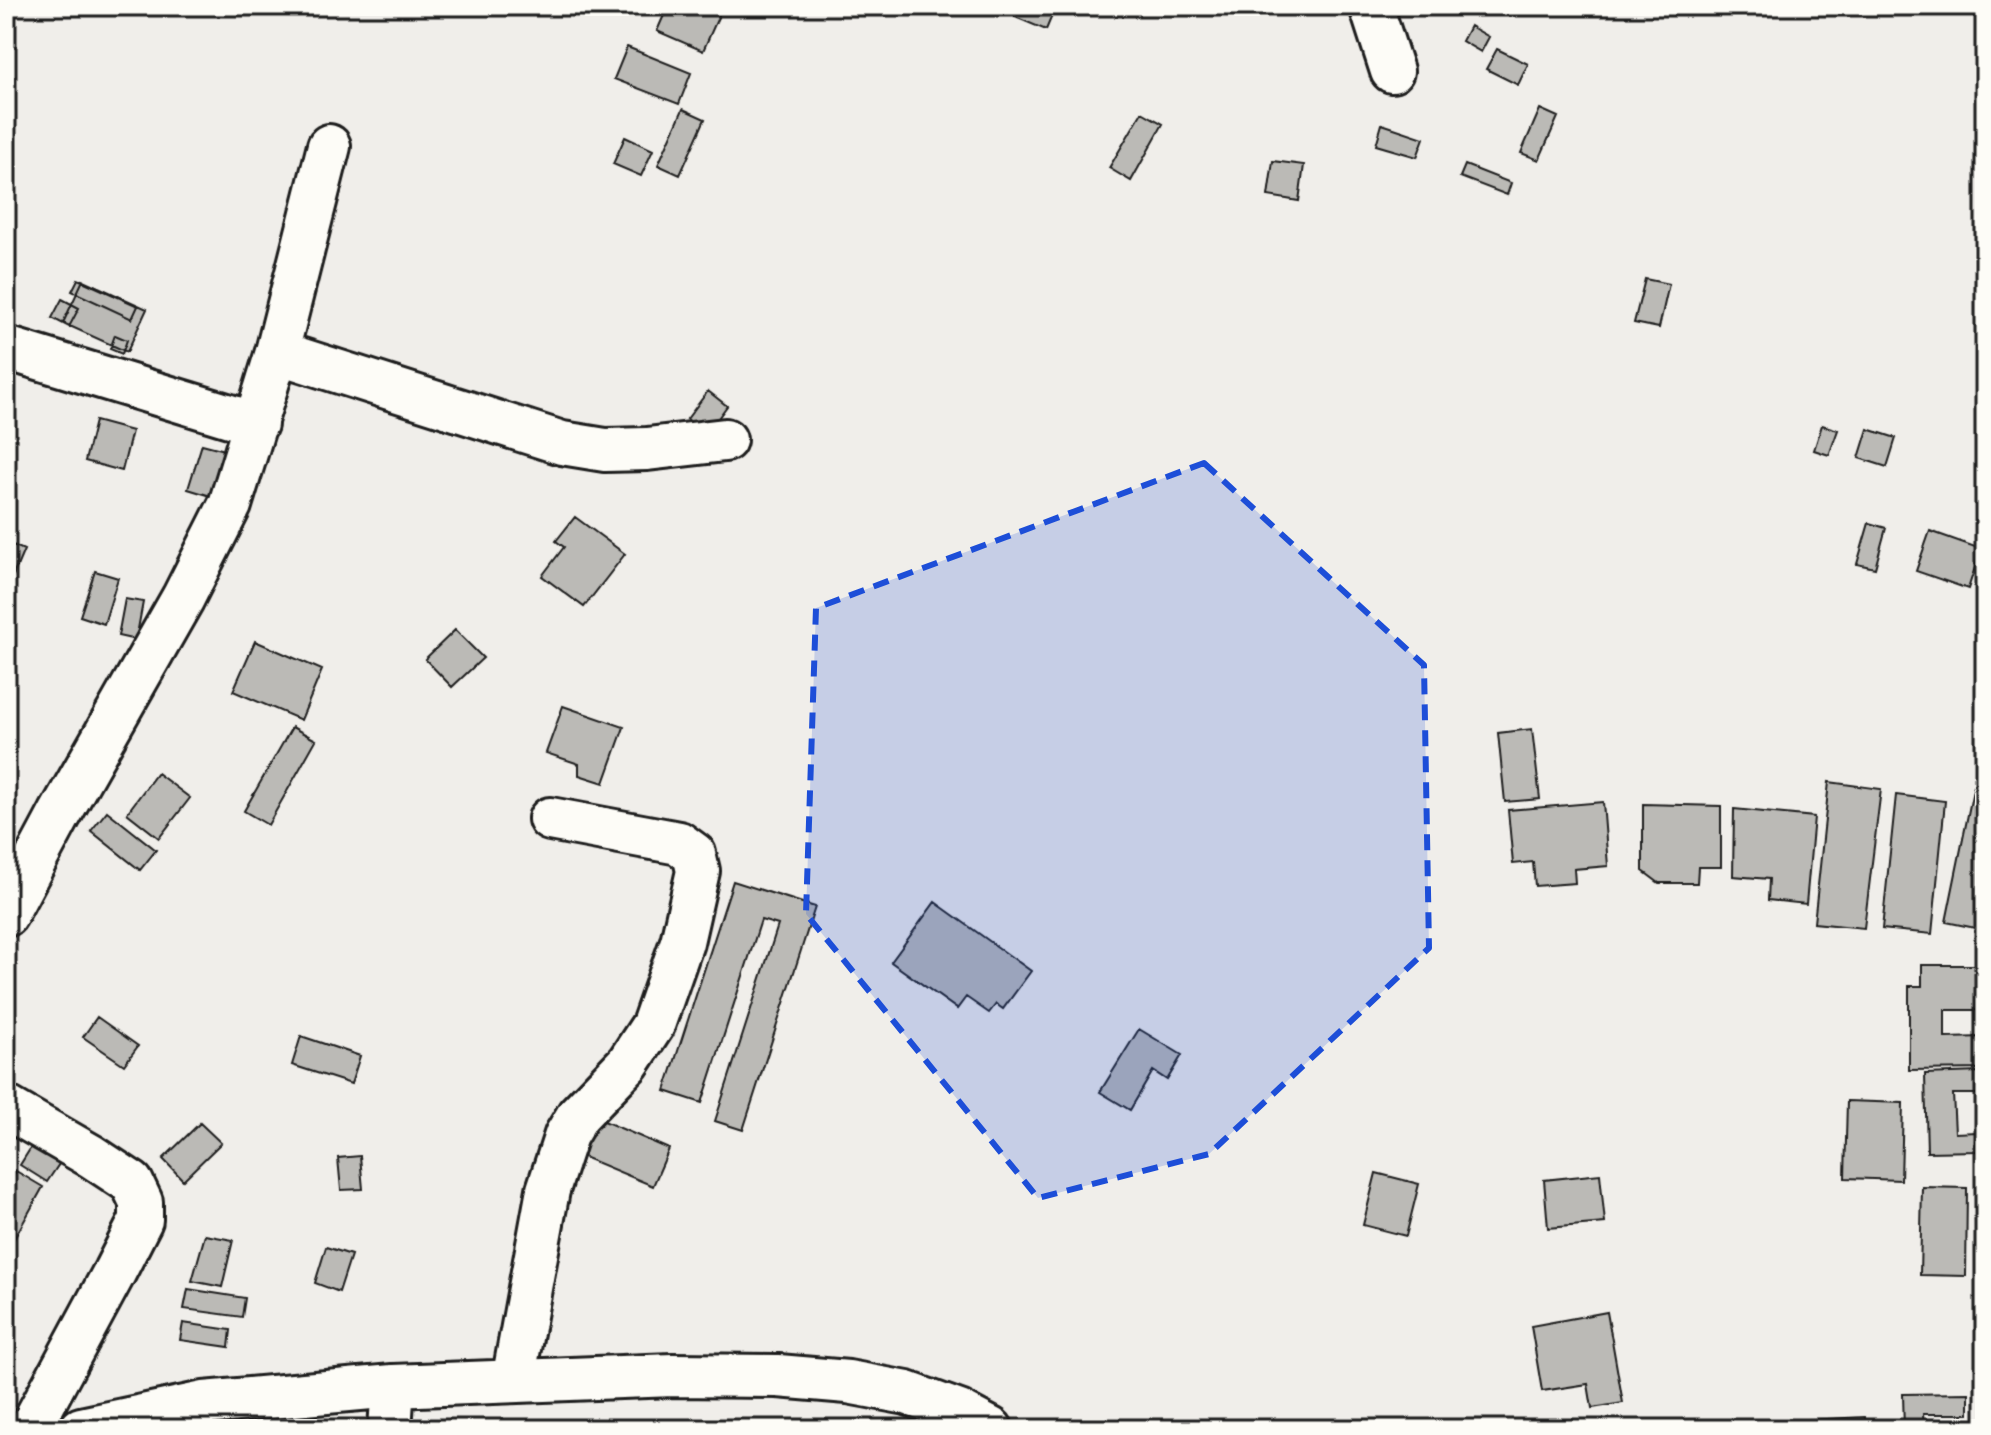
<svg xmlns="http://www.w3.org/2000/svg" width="1991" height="1435" viewBox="0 0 1991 1435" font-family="'Architects Daughter',sans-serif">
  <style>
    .building { fill: #bbbab6; stroke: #1c1c1c; stroke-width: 2 }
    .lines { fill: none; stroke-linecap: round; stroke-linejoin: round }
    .minor-casing { stroke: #1c1c1c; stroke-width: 48 }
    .minor { stroke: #fdfcf7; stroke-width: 42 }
    .marked { fill: #1d4ed8; fill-opacity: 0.2; stroke: #1d4ed8; stroke-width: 6; stroke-dasharray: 16 10; stroke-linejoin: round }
  </style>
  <rect width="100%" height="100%" fill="#f0eeea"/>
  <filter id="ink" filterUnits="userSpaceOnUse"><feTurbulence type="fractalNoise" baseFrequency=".0125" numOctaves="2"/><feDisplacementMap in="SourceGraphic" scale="16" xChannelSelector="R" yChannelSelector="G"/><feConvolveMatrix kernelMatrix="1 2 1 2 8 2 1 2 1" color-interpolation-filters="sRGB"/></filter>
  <g filter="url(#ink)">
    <path class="building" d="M 668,6 L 723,6 L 703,51 L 657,31 Z
      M 1019,6 L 1056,6 L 1046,30 L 1015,17 Z
      M 1470,26 L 1489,37 L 1481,52 L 1462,41 Z
      M 627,47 L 691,73 L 679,104 L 614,79 Z
      M 1497,49 L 1528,64 L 1518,85 L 1486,69 Z
      M 683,109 L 705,119 L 680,175 L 658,165 Z
      M 1540,109 L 1558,117 L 1539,160 L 1521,153 Z
      M 1142,112 L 1163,124 L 1131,181 L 1109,168 Z
      M 1382,124 L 1424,138 L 1417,157 L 1376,145 Z
      M 625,137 L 653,150 L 641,176 L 613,164 Z
      M 1273,161 L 1304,165 L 1299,201 L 1268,196 Z
      M 1465,165 L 1511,183 L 1507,195 L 1460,177 Z
      M 78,279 L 138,306 L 132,319 L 72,291 Z
      M 1645,279 L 1669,284 L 1659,328 L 1634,323 Z
      M 83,280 L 147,309 L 127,352 L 63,323 Z
      M 62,299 L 79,308 L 69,327 L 52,318 Z
      M 115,335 L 127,340 L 122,354 L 110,349 Z
      M 708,391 L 727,406 L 707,433 L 687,419 Z
      M 95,421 L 132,431 L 122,471 L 85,461 Z
      M 1822,425 L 1838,430 L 1829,455 L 1814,450 Z
      M 1868,429 L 1896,438 L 1887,467 L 1859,458 Z
      M 202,444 L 225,450 L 211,496 L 188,489 Z
      M 575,517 L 625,554 L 584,607 L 542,576 L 564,547 L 556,541 Z
      M 1869,523 L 1886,528 L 1875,568 L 1857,564 Z
      M 1930,531 L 1981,549 L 1968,589 L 1916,571 Z
      M 6,542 L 24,550 L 10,583 L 6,582 Z
      M 95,571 L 118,578 L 104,624 L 80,616 Z
      M 125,599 L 143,602 L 136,640 L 118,636 Z
      M 455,630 L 483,658 L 452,687 L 425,659 Z
      M 255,641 L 322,670 L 301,720 L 233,691 Z
      M 563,706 L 624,727 L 604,783 L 579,775 L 579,764 L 546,753 Z
      M 292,727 L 316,740 L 268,825 L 244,811 Z
      M 1532,729 L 1540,799 L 1505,802 L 1498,733 Z
      M 157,773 L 190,798 L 159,838 L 127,813 Z
      M 1829,782 L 1881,789 L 1864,928 L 1814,923 Z
      M 1974,785 L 1985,787 L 1985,868 L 1982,884 L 1985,885 L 1985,930 L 1946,922 Z
      M 1896,795 L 1945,801 L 1932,934 L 1882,929 Z
      M 1603,802 L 1608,866 L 1574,869 L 1575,883 L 1535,886 L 1533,862 L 1513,864 L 1508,810 Z
      M 1643,804 L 1721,806 L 1721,867 L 1698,867 L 1697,883 L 1659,883 L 1643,871 Z
      M 1734,809 L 1814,817 L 1806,904 L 1768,900 L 1769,879 L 1733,876 Z
      M 107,811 L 156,850 L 140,870 L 91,831 Z
      M 733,881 L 815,907 L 743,1130 L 715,1121 L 778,925 L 761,920 L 702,1103 L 665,1091 Z
      M 935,902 L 1031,971 L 1003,1009 L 996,1004 L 989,1013 L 966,997 L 957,1009 L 891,962 Z
      M 1922,965 L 1985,965 L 1985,1010 L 1945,1010 L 1945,1038 L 1985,1037 L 1985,1069 L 1909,1070 L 1909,986 L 1922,986 Z
      M 97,1017 L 138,1046 L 124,1065 L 83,1037 Z
      M 1139,1029 L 1182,1055 L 1167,1080 L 1153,1071 L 1130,1110 L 1100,1092 Z
      M 301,1036 L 360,1056 L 351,1084 L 292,1065 Z
      M 1979,1072 L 1980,1094 L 1953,1094 L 1955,1133 L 1976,1132 L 1977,1151 L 1927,1152 L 1925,1074 Z
      M 1847,1101 L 1903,1103 L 1901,1180 L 1845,1178 Z
      M 597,1118 L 669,1149 L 653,1186 L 581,1156 Z
      M 200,1123 L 221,1143 L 183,1180 L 163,1159 Z
      M 35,1141 L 63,1158 L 47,1182 L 20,1165 Z
      M 360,1156 L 363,1189 L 341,1190 L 338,1158 Z
      M 16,1171 L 43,1187 L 14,1239 L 6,1235 L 6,1188 Z
      M 1376,1173 L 1419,1184 L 1406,1236 L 1363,1225 Z
      M 1600,1174 L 1605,1223 L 1548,1228 L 1544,1180 Z
      M 1922,1187 L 1967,1188 L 1966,1276 L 1920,1275 Z
      M 205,1235 L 233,1240 L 222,1287 L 192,1281 Z
      M 326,1247 L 351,1255 L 339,1292 L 315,1283 Z
      M 188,1289 L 245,1298 L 242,1317 L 184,1309 Z
      M 1607,1312 L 1623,1403 L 1592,1408 L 1588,1384 L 1542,1391 L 1531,1326 Z
      M 183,1323 L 231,1330 L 229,1347 L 180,1340 Z
      M 1969,1393 L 1969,1414 L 1923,1414 L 1924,1429 L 1904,1429 L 1903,1394 Z
      M 1865,1417 L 1866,1429 L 1808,1429 L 1807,1420 Z"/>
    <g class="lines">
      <g class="minor-casing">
        <path id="minor" d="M 1371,6 L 1392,71
          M 6,348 L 256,424
          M 277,352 L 562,443 L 605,450 L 647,449 L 725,440
          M 6,915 L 60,814 L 183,598 L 230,505 L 277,352 L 329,146
          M 6,1107 L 91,1156 L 132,1183 L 141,1202 L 141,1220 L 115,1271 L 30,1429
          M 513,1381 L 548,1190 L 566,1135 L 578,1115 L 628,1063 L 653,1025 L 682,942 L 698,871 L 694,854 L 679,843 L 550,819
          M 81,1429 L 204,1403 L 393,1386 L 673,1375 L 778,1376 L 848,1382 L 907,1393 L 959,1412 L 991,1429
          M 390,1429 L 393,1386"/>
      </g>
      <use href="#minor" class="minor"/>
    </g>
  </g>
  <path class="marked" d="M 1204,463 L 1424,665 L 1429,948 L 1209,1154 L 1038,1198 L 806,914 L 816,608 Z"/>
  <rect width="1991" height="1435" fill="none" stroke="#fdfcf7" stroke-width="32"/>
  <rect x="16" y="16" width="1959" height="1403" fill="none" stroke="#1c1c1c" stroke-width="3" filter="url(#ink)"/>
</svg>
